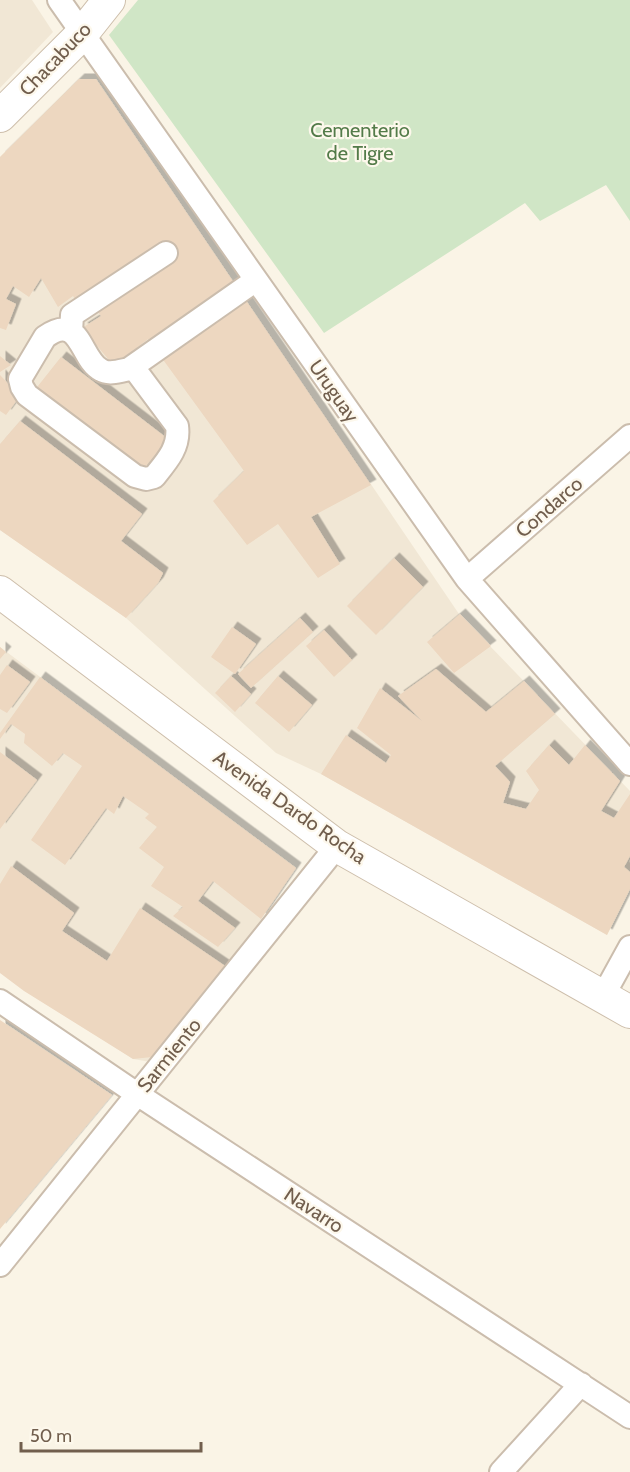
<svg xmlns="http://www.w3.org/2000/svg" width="630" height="1472" viewBox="0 0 630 1472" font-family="Cabin,sans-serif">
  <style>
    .residential { fill: #f1e7d5 }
    .green { fill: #d0e6c6 }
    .building { fill: #edd7c0; filter: url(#shadow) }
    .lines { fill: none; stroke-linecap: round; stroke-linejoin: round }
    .street-casing { stroke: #cbbdad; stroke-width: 26 }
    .secondary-casing { stroke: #cdbeab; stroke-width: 34 }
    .street { stroke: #fff; stroke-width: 22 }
    .secondary { stroke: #fff; stroke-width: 32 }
    .labels { text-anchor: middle; stroke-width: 4.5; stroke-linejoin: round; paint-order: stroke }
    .street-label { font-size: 20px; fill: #715e4d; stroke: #fdf8ec }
    .park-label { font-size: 20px; fill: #537b49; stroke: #fdf8ec }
  </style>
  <defs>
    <filter id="shadow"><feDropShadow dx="5.5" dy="-5.5" stdDeviation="0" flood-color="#0004"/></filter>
  </defs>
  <rect width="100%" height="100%" fill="#faf4e6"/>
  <path class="residential" d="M 0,0 L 32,0 L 53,32 L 0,88 Z
    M 79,79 L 96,79 L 459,614 L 630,791 L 630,889 L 607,935 L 321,774 L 276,753 L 126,618 L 0,530 L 0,157 Z
    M 0,647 L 296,868 L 163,1064 L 133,1059 L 0,970 Z"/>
  <path class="green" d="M 138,0 L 630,0 L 630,221 L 606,185 L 540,221 L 525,203 L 324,333 L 109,35 Z"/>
  <path class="building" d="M 79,79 L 96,79 L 371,485 L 311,517 L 340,564 L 318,578 L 278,524 L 247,545 L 213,501 L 244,471 L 148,339 L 114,366 L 82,328 L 101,316 L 87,296 L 79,305 L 73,296 L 58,307 L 41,278 L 29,297 L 13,286 L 6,299 L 16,304 L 6,330 L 0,328 L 0,157 Z
    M 0,356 L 11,365 L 0,372 Z
    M 61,357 L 168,439 L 142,471 L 34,391 Z
    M 0,375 L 20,396 L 6,415 L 0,411 Z
    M 20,421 L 142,514 L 121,541 L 163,573 L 158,583 L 126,618 L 0,530 L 0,444 Z
    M 394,558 L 423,587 L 376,635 L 347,606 Z
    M 460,614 L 491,646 L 454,673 L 427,642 Z
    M 300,618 L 313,632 L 251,688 L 238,674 Z
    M 232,627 L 256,644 L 235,674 L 211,657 Z
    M 324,630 L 352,660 L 334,677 L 306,646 Z
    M 0,647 L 6,652 L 0,659 Z
    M 7,665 L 30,682 L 7,713 L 0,709 L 0,675 Z
    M 436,669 L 486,712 L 524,681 L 555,714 L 495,766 L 510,782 L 503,803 L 526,809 L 539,790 L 526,771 L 549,745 L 569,765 L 585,745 L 620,781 L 601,811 L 614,818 L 630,794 L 630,856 L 624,867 L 630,872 L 630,889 L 607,935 L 321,774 L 346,735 L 386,763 L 391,755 L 357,728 L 380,688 L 422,721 L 398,696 Z
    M 231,676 L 251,694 L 235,712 L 215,693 Z
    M 278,676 L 312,705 L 289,732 L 255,703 Z
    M 40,677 L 296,868 L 261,919 L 213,881 L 198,901 L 235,928 L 218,947 L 173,916 L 183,907 L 151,886 L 164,867 L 139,848 L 157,827 L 145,818 L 149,814 L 123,796 L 114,814 L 106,808 L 65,865 L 31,840 L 82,766 L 63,753 L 52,766 L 24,743 L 25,734 L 11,724 L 0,739 L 0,733 Z
    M 0,752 L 37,780 L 0,829 Z
    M 11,866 L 74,913 L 62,931 L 107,961 L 140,908 L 228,968 L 162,1056 L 133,1059 L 24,991 L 0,973 L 0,884 Z
    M 0,1020 L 112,1095 L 0,1229 Z"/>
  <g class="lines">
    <g class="street-casing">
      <path id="street" d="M 59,0 L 467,579 L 630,764
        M 71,332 L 72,315 L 166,253
        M 133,367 L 177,426 C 180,447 167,461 154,477 L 146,479 L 135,476 L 27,395 L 22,387 L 20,379 L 45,337 C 81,311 80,360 101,370 C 109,375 120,371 129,369 L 256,280
        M 467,579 L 630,436
        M 603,996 L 630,947
        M 0,1001 L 137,1094 L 630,1417
        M 0,1265 L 337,846
        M 501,1472 L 581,1384"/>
    </g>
    <g class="secondary-casing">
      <path id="secondary" d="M 0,116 L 82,34 L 109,0
        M 0,592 L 337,846 L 630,1012"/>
    </g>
    <use href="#street" class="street"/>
    <use href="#secondary" class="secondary"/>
  </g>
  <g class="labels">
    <g class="street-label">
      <text transform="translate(55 59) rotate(-46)" y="7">Chacabuco</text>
      <text transform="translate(334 391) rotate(55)" y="7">Uruguay</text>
      <text transform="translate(549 507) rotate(-41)" y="7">Condarco</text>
      <text transform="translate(290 807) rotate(35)" y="7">Avenida Dardo Rocha</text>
      <text transform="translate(169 1055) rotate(-51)" y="7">Sarmiento</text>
      <text transform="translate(314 1210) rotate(33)" y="7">Navarro</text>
    </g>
    <g class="park-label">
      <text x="360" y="137">Cementerio<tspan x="360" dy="23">de Tigre</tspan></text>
    </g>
  </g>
  <path d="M21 1442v9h180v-9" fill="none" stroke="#715e4d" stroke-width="3"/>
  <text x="30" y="1442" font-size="18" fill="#715e4d" stroke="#fdf8ec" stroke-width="4.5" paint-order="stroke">50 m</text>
</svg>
